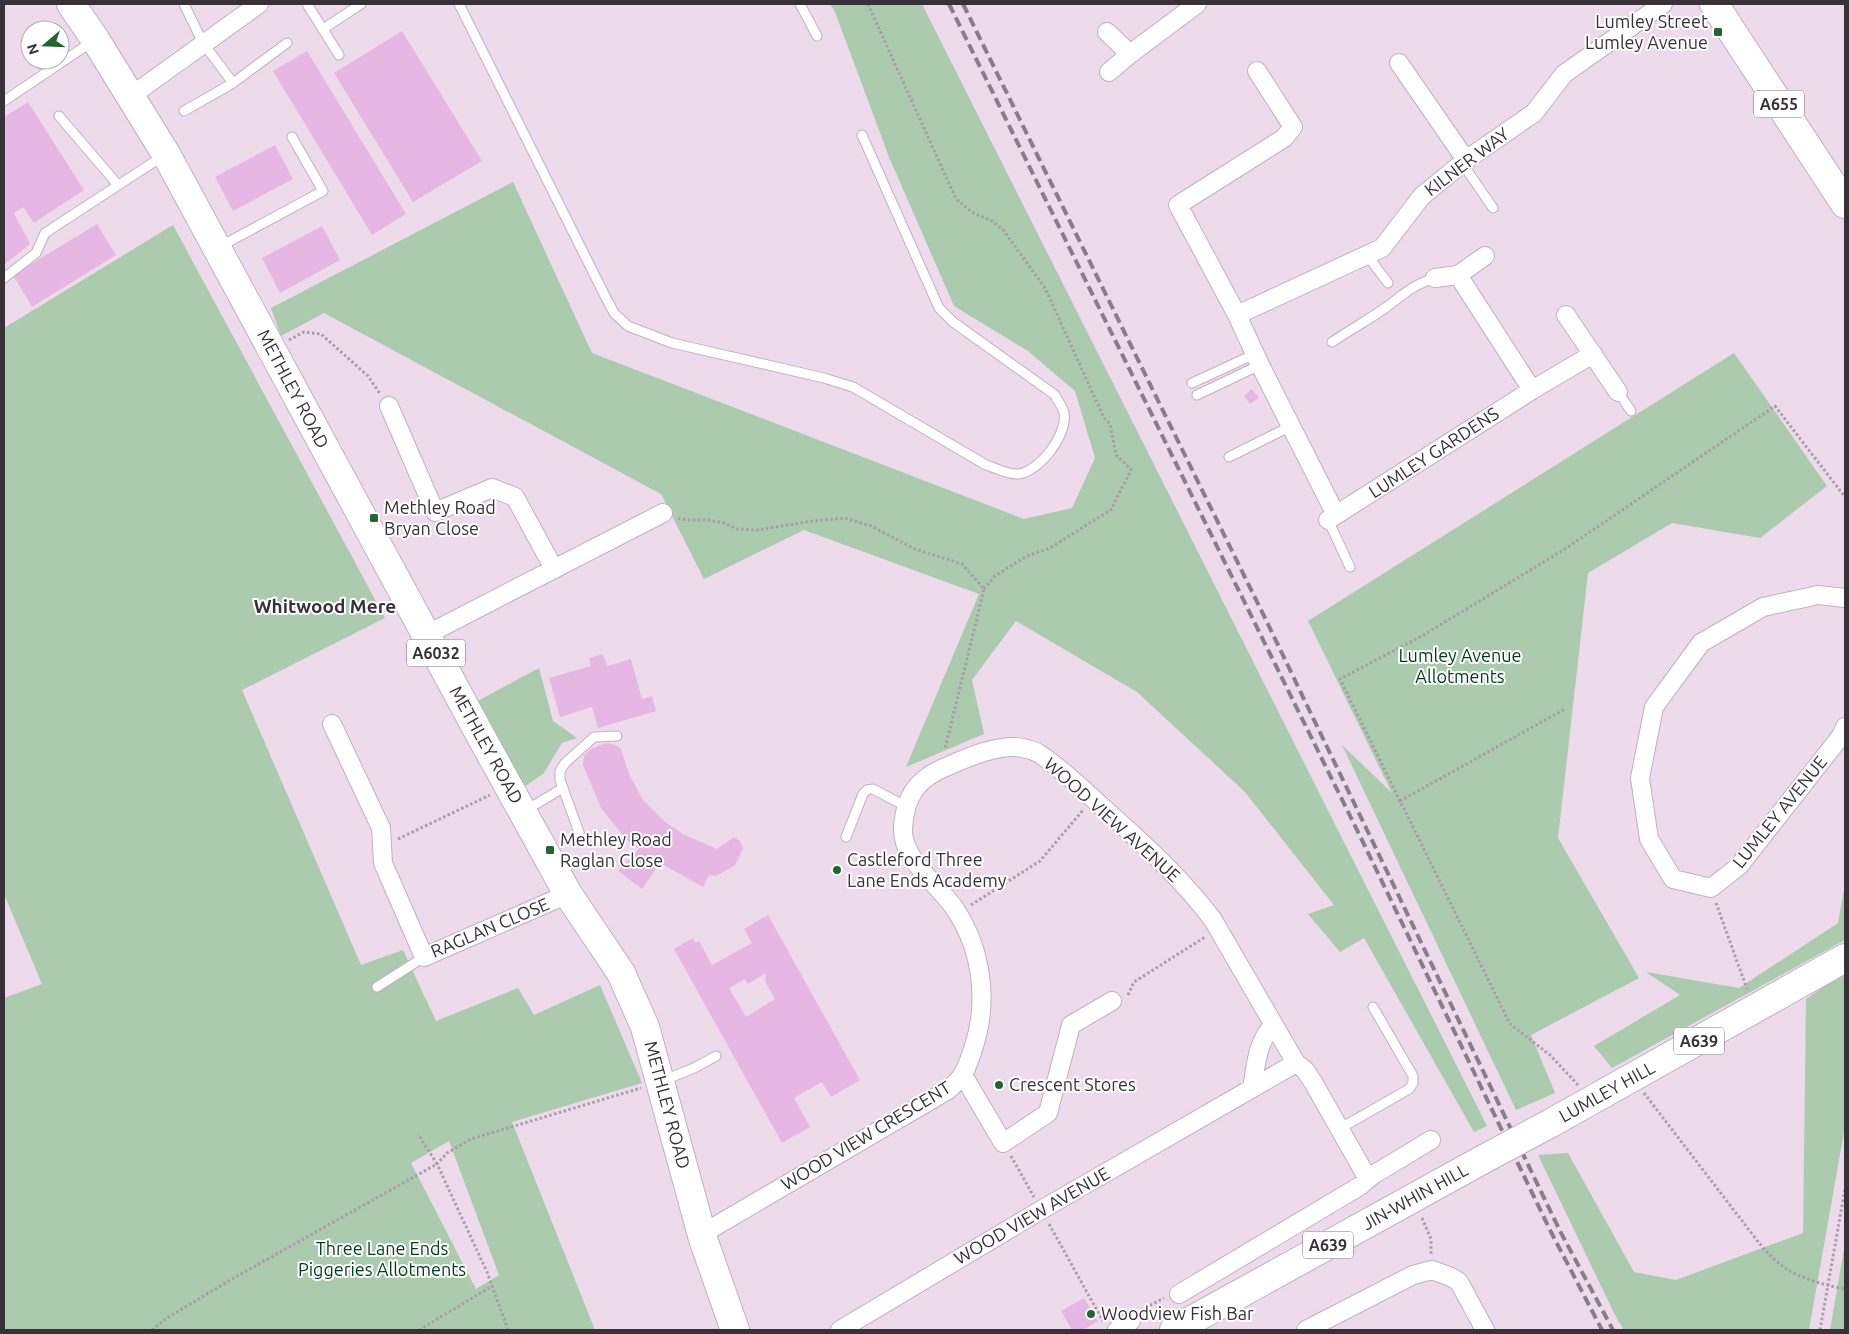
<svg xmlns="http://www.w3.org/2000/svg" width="1849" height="1334" viewBox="0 0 1849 1334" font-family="Ubuntu,sans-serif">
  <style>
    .green { fill: #abcaae; fill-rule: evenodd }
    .building { fill: #e7b7e4; fill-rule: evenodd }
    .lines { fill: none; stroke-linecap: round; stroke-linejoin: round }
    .service-casing { stroke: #c1b0c0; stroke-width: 11 }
    .minor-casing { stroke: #c1b0c0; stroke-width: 20 }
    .primary-casing { stroke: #c1b0c0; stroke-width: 30 }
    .path { stroke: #aa9caa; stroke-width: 3; stroke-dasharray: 2.5 2.5; stroke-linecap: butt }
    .service { stroke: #fff; stroke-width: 9 }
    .minor { stroke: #fff; stroke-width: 18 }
    .primary { stroke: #fff; stroke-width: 28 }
    .rail { stroke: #897d89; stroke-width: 4; stroke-dasharray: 10 5; stroke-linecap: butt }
    .primary-bridge-casing { stroke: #c1b0c0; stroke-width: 30; stroke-linecap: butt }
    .primary-bridge { stroke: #fff; stroke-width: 28 }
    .poi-dot { fill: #216632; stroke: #fff; stroke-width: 2 }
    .labels { text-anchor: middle; stroke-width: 4; stroke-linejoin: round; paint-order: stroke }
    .shield { fill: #fff; stroke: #746f74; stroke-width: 1 }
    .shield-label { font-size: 16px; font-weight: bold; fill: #383138 }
    .poi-label { font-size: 18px; fill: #383138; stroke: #fff; text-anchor: start }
    .street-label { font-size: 18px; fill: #383138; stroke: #fff }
    .park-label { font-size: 18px; fill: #013d14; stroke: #fff }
    .neighbourhood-label { font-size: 19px; font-weight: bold; fill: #383138; stroke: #fff }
  </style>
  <rect width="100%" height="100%" fill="#eddbec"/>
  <path class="green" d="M 830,4 L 922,4 L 1487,1126 L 1474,1132 L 1364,938 L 1340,952 L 1308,914 L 1334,905 L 1245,792 L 1137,692 L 1016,621 L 972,680 L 984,734 L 906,767 L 979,594 L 804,530 L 704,579 L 661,494 L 324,313 L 281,336 L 271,308 L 513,182 L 592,353 L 1024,519 L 1072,508 L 1095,458 L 1075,391 L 1028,351 L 954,306 L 889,157 L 835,12 Z
    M 173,225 L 385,618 L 242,690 L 361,965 L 403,950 L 436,1021 L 518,988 L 534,1015 L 600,985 L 642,1083 L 512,1122 L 595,1330 L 4,1330 L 4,998 L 42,984 L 4,894 L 4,328 ZM 449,1141 L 499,1275 L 476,1289 L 411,1163 Z
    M 1734,353 L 1827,486 L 1760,538 L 1672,523 L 1588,573 L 1558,838 L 1639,978 L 1531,1035 L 1555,1093 L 1516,1110 L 1342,745 L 1392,793 L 1308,621 Z
    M 539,668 L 553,721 L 577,738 L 562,743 L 544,773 L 524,787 L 474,703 Z
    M 1845,883 L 1845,940 L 1612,1068 L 1594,1046 L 1680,995 L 1646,972 L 1739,988 L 1838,923 Z
    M 1845,973 L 1845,1126 L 1809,1330 L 1624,1330 L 1617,1319 L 1538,1155 L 1568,1153 L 1634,1272 L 1676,1280 L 1803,1233 L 1806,999 Z
    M 1845,1243 L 1845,1330 L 1830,1330 Z"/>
  <path class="building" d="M 402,31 L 482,161 L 413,202 L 334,73 Z
    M 307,51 L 406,214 L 372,235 L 273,71 Z
    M 28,102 L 84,190 L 34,223 L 23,207 L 14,213 L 30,244 L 4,265 L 4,117 Z
    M 275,145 L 293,179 L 233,211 L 215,177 Z
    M 97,224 L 116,255 L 32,307 L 13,275 Z
    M 322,226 L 340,260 L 280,293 L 262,258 Z
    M 1252,389 L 1259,398 L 1250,404 L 1244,396 Z
    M 603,654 L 607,666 L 631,659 L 642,699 L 652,696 L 656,711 L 598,728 L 592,707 L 560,717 L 549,678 L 591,666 L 589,658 Z
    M 606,743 L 616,745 L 621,749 L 629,774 L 643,800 L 664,821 L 683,834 L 717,849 L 734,837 L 740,841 L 743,848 L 738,860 L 734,866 L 716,876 L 709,875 L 703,887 L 660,863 L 642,889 L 618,871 L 639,849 L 625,838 L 601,808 L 583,765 L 584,756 L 590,749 Z
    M 768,915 L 860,1080 L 831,1097 L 822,1082 L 794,1098 L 810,1127 L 782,1143 L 674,949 L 693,938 L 696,943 L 699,941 L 712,965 L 752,943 L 744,929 ZM 766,973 L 765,981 L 775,999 L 746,1017 L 729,988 L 745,979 L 748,984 Z
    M 1084,1298 L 1098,1321 L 1083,1330 L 1072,1330 L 1061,1311 Z"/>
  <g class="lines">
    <g class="service-casing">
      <path id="service" d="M 307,4 L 339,55
        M 459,4 L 605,296 L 614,313 L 628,326 L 672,343 L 824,378 L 853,387 L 986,465 C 996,468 1008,475 1019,474 C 1040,471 1068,434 1064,413 C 1063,407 1057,400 1055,395 L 953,322 L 939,308 L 862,135
        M 800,4 L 817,36
        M 323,29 L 361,4
        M 233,83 L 287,43
        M 4,101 L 93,41
        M 184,111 L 233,83 L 203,43 L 184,4
        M 59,116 L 118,185
        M 1462,163 L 1493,208
        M 219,247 L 323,191 L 292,137
        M 1367,255 L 1388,283
        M 4,278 L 36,253 L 45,233 L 163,156
        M 1332,342 C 1350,330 1368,320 1385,308 C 1405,294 1410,286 1435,278
        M 1192,383 L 1255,354
        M 1618,392 L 1631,411
        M 1197,395 L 1260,365
        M 1229,457 L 1291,426
        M 1328,520 L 1350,567
        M 526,810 L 563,788
        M 846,837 L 863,794 L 867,790 L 873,789 L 907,807
        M 581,838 L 563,788 L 560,780 L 560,771 L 565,763 L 594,737 L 617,736
        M 377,987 L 424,957
        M 662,1081 L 694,1068 L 716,1056
        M 1339,1129 L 1409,1089 L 1413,1083 L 1413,1076 L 1373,1007"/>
    </g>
    <g class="minor-casing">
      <path id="minor" d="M 1107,32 L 1130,54 L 1197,4
        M 1399,63 L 1466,160
        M 1109,72 L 1130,54
        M 131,96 L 259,4
        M 1458,275 L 1532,390
        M 1435,278 L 1458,275 L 1485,256
        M 1237,315 L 1178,205 L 1284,138 L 1293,127 L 1257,71
        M 1566,315 L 1618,392
        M 389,406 L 435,512 L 492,488 L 515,497 L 554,569 L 426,635
        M 1336,515 L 1260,365 L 1237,315 L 1382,248 L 1422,196 L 1466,160 L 1534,113 L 1564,74 L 1663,4
        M 1328,520 L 1532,390 L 1593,354
        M 554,569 L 663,513
        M 1845,598 L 1818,595 L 1763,607 L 1701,643 L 1654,707 L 1640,778 L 1649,839 L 1673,879 L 1711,888 L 1739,866 L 1841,736 L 1845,727
        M 332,724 L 381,828 L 383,863 L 424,957 L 568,894
        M 963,1075 L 1003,1143 L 1048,1113 L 1071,1025 L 1112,1001
        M 1252,1088 C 1256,1066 1257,1040 1274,1025
        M 702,1234 L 948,1090 C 952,1086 957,1082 961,1077 C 967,1069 970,1058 973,1049 C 989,1003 982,949 955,909 C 939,885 901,859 903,828 C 905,795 918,778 948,766 C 969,757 993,746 1017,747 C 1023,748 1033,750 1038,753 C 1060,767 1080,787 1099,804 C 1139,840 1180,876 1213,920 L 1296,1063 L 1305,1070 L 1313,1082 L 1368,1179
        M 1179,1294 L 1360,1186 L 1373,1175 L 1431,1140
        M 840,1330 L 1041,1210 L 1296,1063
        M 1117,1330 L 1131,1321
        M 1306,1330 L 1413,1275 L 1432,1270 L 1451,1277 L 1459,1282 L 1485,1330"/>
    </g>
    <g class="primary-casing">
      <path id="primary" d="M 71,4 L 95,39 L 166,154 L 484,742 L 568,894 L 621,973 L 645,1027 L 703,1239 L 735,1330
        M 1714,4 L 1845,204
        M 1551,1123 L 1845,958
        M 1174,1330 L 1482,1160"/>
    </g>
    <path class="path" d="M 868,4 L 956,199 L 973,213 L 992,221 L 1004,231 L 1045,288 L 1104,418 L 1110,424 L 1116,455 L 1131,469 C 1126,483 1117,494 1112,509 L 1050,548 L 1027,556 L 1009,567 L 994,577 L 984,589
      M 289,340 L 304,332 L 321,334 L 368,376 L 380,394
      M 678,518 L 686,520 L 708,520 L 724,523 L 737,529 L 757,530 L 813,521 L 845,518 L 871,526 L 915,549 L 962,564 L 984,589 L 945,749
      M 1400,801 L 1565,709
      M 398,839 L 490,795
      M 1716,903 L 1747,989
      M 971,905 L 1040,861 L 1083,810
      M 1128,995 L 1134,982 L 1205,937
      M 1578,1085 L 1550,1055 L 1510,1024 L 1340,679 L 1422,636 L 1565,549 L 1775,406 L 1845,497
      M 1644,1093 L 1759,1243 C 1767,1252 1775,1261 1785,1268 C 1800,1278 1827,1286 1845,1289
      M 1011,1156 L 1034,1197
      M 1422,1218 L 1431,1239 L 1431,1255
      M 1049,1224 L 1103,1321
      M 1141,1310 L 1164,1298
      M 152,1330 L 167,1318 L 232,1279 L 437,1164 L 418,1134
      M 419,1330 L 492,1286
      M 508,1330 L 487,1272 L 437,1164 L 447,1153 L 471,1139 L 641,1088
      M 1820,1330 L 1845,1189"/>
    <use href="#service" class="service"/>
    <use href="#minor" class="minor"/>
    <use href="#primary" class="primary"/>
    <path class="rail" d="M 949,4 L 1361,838 L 1551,1232 L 1602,1330
      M 963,4 L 1265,618 L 1560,1231 L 1613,1330"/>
    <g class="primary-bridge-casing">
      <path id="primary-bridge" d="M 1482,1160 L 1551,1123"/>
    </g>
    <use href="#primary-bridge" class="primary-bridge"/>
  </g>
  <g class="poi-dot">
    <rect x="1713" y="27" width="10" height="10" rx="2.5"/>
    <rect x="369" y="513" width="10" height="10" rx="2.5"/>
    <rect x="545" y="845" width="10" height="10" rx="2.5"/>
    <circle cx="837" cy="870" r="5"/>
    <circle cx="999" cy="1085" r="5"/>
    <circle cx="1091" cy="1314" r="5"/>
  </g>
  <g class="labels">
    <g class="shield">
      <rect x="1754" y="90.5" width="50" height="27" rx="4"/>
      <rect x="407" y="639.5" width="58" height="27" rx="4"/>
      <rect x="1674" y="1027.5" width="50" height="27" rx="4"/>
      <rect x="1303" y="1231.5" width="50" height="27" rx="4"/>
    </g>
    <g class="shield-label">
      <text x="1779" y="110">A655</text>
      <text x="436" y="659">A6032</text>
      <text x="1699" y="1047">A639</text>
      <text x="1328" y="1251">A639</text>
    </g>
    <g class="poi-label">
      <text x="1708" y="28" text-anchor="end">Lumley Street<tspan x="1708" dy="21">Lumley Avenue</tspan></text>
      <text x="384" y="514">Methley Road<tspan x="384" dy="21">Bryan Close</tspan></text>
      <text x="560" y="846">Methley Road<tspan x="560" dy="21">Raglan Close</tspan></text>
      <text x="847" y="866">Castleford Three<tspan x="847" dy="21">Lane Ends Academy</tspan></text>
      <text x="1009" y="1091">Crescent Stores</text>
      <text x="1101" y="1320">Woodview Fish Bar</text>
    </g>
    <g class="street-label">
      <text transform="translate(1467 162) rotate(-37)" y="6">KILNER WAY</text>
      <text transform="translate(293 389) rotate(62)" y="6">METHLEY ROAD</text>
      <text transform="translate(1434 453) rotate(-33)" y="6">LUMLEY GARDENS</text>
      <text transform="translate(486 745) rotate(61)" y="6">METHLEY ROAD</text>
      <text transform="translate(1780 812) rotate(-51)" y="6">LUMLEY AVENUE</text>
      <text transform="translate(1112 820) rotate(42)" y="6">WOOD VIEW AVENUE</text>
      <text transform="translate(490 928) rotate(-23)" y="6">RAGLAN CLOSE</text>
      <text transform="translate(1607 1092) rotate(-29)" y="6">LUMLEY HILL</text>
      <text transform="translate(667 1105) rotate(75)" y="6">METHLEY ROAD</text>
      <text transform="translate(866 1136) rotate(-31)" y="6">WOOD VIEW CRESCENT</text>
      <text transform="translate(1415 1197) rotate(-29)" y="6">JIN-WHIN HILL</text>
      <text transform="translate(1032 1216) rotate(-30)" y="6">WOOD VIEW AVENUE</text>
    </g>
    <g class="park-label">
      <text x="1460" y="662">Lumley Avenue<tspan x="1460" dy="21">Allotments</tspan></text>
      <text x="382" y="1255">Three Lane Ends<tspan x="382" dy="21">Piggeries Allotments</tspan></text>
    </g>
    <g class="neighbourhood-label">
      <text x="325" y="613">Whitwood Mere</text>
    </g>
  </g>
  <rect width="1849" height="1334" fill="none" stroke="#383138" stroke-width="10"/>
  <g transform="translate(45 45) rotate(251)"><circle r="24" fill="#ffffff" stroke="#afadaf"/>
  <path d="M0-4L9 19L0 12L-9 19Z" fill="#216632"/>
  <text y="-8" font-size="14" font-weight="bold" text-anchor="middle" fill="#383138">N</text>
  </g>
</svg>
